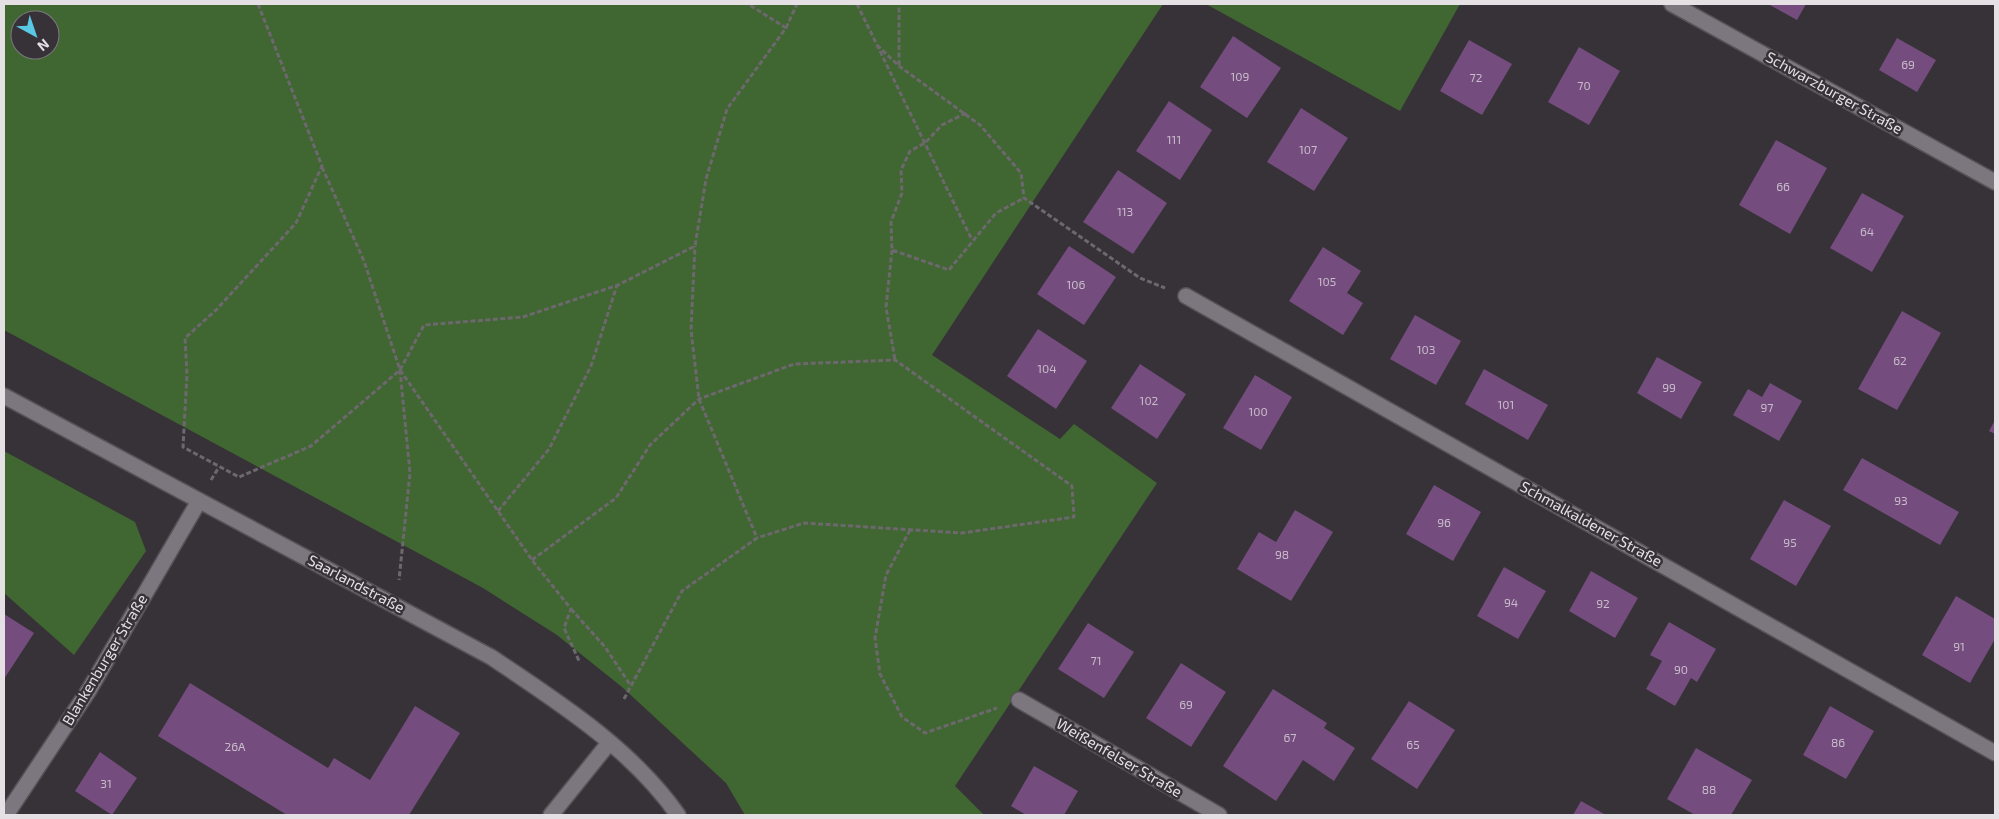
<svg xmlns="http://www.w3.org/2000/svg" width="1999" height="819" viewBox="0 0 1999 819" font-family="'Exo 2',sans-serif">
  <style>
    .green { fill: #406632; fill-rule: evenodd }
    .building { fill: #744c7e }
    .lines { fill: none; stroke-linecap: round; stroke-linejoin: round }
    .minor-casing { stroke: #555156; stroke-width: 18 }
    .path { stroke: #6d686e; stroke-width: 3; stroke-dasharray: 5 2.5; stroke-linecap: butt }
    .minor { stroke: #7c777e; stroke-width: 15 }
    .labels { text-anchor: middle; stroke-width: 5; stroke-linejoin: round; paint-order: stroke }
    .number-label { font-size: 12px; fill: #c8bbca }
    .street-label { font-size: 15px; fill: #e4e0e4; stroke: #373238 }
  </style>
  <rect width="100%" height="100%" fill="#373238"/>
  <path class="green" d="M 4,4 L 1163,4 L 932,355 L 1060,439 L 1074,424 L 1157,483 L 955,786 L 984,815 L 745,815 L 726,783 L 622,687 L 557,635 L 483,588 L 4,330 ZM 20,20 L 50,20 L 50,50 L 20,50 Z
    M 1206,4 L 1460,4 L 1400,111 Z
    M 4,451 L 135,522 L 146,551 L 74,655 L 4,593 Z"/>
  <path class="building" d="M 1768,4 L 1806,4 L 1797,20 Z
    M 1233,36 L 1281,68 L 1247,118 L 1200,87 Z
    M 1897,38 L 1936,60 L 1917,92 L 1879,70 Z
    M 1469,40 L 1512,64 L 1482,115 L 1440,91 Z
    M 1579,47 L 1620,71 L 1589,125 L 1548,102 Z
    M 1169,101 L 1212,130 L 1180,180 L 1136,151 Z
    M 1301,108 L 1348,138 L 1314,191 L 1267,162 Z
    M 1776,140 L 1827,168 L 1790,234 L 1739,205 Z
    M 1118,170 L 1167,203 L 1133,254 L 1083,222 Z
    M 1862,193 L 1904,216 L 1872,272 L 1830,248 Z
    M 1069,246 L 1116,277 L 1084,325 L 1037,294 Z
    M 1323,247 L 1361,271 L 1347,293 L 1363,303 L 1343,335 L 1289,301 Z
    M 1902,311 L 1941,333 L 1897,410 L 1858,389 Z
    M 1415,315 L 1461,341 L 1436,385 L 1390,359 Z
    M 1038,329 L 1087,361 L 1056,409 L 1007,376 Z
    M 1657,357 L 1702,382 L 1681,419 L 1637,393 Z
    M 1140,364 L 1186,394 L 1157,439 L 1111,408 Z
    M 1484,369 L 1548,405 L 1528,440 L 1465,404 Z
    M 1255,375 L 1292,397 L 1261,450 L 1223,428 Z
    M 1770,383 L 1802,401 L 1779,441 L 1733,415 L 1748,389 L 1762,397 Z
    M 1995,420 L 1995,434 L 1989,431 Z
    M 1862,458 L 1959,512 L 1940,545 L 1843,490 Z
    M 1434,485 L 1481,512 L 1453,561 L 1406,534 Z
    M 1784,500 L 1831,526 L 1796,586 L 1750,559 Z
    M 1295,510 L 1333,532 L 1291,601 L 1237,569 L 1259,532 L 1276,542 Z
    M 1504,567 L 1546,591 L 1518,639 L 1477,616 Z
    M 1591,571 L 1638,598 L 1615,638 L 1569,611 Z
    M 1956,596 L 1995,619 L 1995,639 L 1970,683 L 1922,655 Z
    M 4,614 L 34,633 L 4,679 Z
    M 1669,622 L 1716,649 L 1697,682 L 1691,678 L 1675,706 L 1646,689 L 1662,661 L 1650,655 Z
    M 1088,623 L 1134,652 L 1104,698 L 1058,669 Z
    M 1181,663 L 1226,692 L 1191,747 L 1146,718 Z
    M 190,683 L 328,768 L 334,758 L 370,780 L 415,706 L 460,733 L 409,815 L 287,815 L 158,736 Z
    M 1273,689 L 1327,723 L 1324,728 L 1355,748 L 1334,781 L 1303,760 L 1276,801 L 1223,766 Z
    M 1409,701 L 1455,730 L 1417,789 L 1371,759 Z
    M 1830,706 L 1874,731 L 1846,779 L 1803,755 Z
    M 1696,748 L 1752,780 L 1731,815 L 1695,815 L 1667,799 Z
    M 100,752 L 137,778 L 112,815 L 75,791 Z
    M 1034,766 L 1078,791 L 1064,815 L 1026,815 L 1011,806 Z
    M 1581,801 L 1606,815 L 1573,815 Z"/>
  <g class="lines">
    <g class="minor-casing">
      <path id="minor" d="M 1672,4 L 1995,182
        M 1186,296 L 1995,753
        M 4,396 L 491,657 C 558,702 631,748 678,815
        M 1019,700 L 1219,815
        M 6,815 L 89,690 L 199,501
        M 551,815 L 609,743"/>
    </g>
    <path class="path" d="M 258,4 L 322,166 L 296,223 L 216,310 L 185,338 L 187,374 L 183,447 L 239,477 L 311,446 L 400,370 L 424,325 L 523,317 L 618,285 L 695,246 L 706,179 L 727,109 L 786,28 L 748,4
      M 857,4 L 972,240
      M 786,28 L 797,4
      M 877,45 L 899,66 L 980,125 L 1021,173 L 1024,198 L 1140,278 L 1165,288
      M 899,65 L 899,4
      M 966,113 L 942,125 L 925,143 L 910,151 L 901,170 L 902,193 L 891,222 L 892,250 L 949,270 L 996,213 L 1024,198
      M 322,167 L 364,261 L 400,370 L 410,473 L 399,580
      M 892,250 L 886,307 L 895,360
      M 400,370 L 532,560 L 571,609 L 564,628 L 580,663
      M 211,480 L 219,467
      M 498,511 L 549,449 L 591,366 L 617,285
      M 910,530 L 886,575 L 875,638 L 880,674 L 902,717 L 925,733 L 997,708
      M 532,560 L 616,498 L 650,445 L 699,399 L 794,364 L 895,360 L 1072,486 L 1074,517 L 962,533 L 804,523 L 757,538
      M 571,609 L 605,647 L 631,686
      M 624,699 L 682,591 L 757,538 L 699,399 L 691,330 L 695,246"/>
    <use href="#minor" class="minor"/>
  </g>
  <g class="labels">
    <g class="number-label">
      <text x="1908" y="69">69</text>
      <text x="1240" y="81">109</text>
      <text x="1476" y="82">72</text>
      <text x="1584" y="90">70</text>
      <text x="1174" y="144">111</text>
      <text x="1308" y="154">107</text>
      <text x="1783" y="191">66</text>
      <text x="1125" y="216">113</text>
      <text x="1867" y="236">64</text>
      <text x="1327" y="286">105</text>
      <text x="1076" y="289">106</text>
      <text x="1426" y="354">103</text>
      <text x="1900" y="365">62</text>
      <text x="1047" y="373">104</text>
      <text x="1669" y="392">99</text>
      <text x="1149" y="405">102</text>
      <text x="1506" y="409">101</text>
      <text x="1767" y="412">97</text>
      <text x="1258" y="416">100</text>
      <text x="1901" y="505">93</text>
      <text x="1444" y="527">96</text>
      <text x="1790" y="547">95</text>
      <text x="1282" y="559">98</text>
      <text x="1511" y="607">94</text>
      <text x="1603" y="608">92</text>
      <text x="1959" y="651">91</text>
      <text x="1096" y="665">71</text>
      <text x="1681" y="674">90</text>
      <text x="1186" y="709">69</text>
      <text x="1290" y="742">67</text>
      <text x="1838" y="747">86</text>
      <text x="1413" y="749">65</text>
      <text x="235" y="751">26A</text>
      <text x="106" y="788">31</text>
      <text x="1709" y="794">88</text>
    </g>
    <g class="street-label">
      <text transform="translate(1834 93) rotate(29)" y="5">Schwarzburger Straße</text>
      <text transform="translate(1591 524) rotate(29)" y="5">Schmalkaldener Straße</text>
      <text transform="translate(356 584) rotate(28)" y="5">Saarlandstraße</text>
      <text transform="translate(105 660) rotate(-59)" y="5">Blankenburger Straße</text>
      <text transform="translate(1119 758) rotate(30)" y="5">Weißenfelser Straße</text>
    </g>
  </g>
  <rect width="1999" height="819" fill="none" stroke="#e4e0e4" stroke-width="10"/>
  <g transform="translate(35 35) rotate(140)"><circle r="24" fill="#373238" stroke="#7c787d"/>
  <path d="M0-4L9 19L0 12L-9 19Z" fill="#59c8e4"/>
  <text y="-8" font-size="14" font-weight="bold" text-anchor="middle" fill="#e4e0e4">N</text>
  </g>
</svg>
